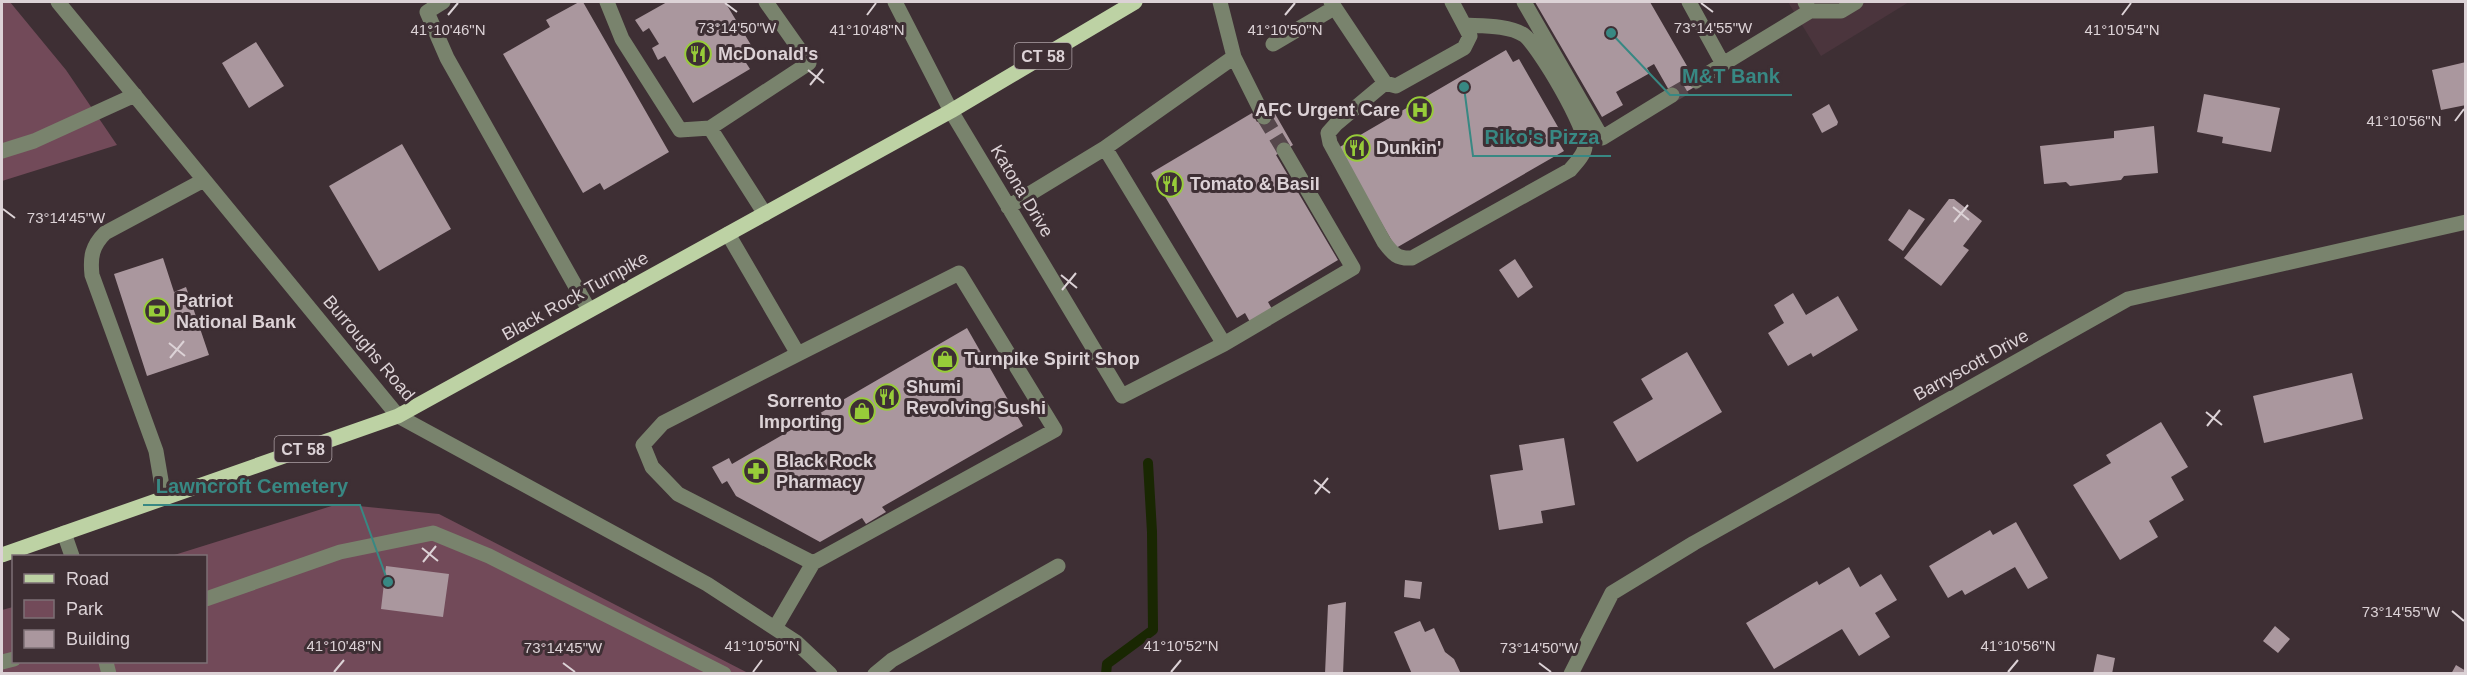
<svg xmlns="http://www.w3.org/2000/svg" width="2467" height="675" viewBox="0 0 2467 675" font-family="Arial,sans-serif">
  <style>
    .built { fill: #4b353d }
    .green { fill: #724a59 }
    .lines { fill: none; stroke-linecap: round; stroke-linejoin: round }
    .stream { stroke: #192702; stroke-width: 10 }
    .building { fill: #aa979e }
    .minor-tunnel { stroke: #56474c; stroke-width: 15; stroke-dasharray: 15 8; stroke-linecap: butt }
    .minor { stroke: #79836d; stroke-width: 15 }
    .major { stroke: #bdd2a4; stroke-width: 15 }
    .ticks { fill: none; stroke: #dcd2d6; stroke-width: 2 }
    .labels { text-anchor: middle; stroke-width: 6; stroke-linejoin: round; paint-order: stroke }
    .shield { fill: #3e2f34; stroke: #ada1a5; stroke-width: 1.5 }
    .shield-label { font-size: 16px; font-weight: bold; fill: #dcd2d6 }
    .poi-label { font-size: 18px; font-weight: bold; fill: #dcd2d6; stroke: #3e2f34; text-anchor: start }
    .street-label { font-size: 18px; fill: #dcd2d6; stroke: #3e2f34 }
    .ticks-label { font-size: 15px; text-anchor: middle; fill: #dcd2d6; stroke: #3e2f34; stroke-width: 6; stroke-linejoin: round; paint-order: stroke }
    .leader { fill: none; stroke: #388883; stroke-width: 2 }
    .callout-dot { fill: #388883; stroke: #3e2f34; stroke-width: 2 }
    .callout-label { font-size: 20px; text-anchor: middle; font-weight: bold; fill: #388883; stroke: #3e2f34; stroke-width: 6; stroke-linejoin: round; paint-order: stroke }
  </style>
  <rect width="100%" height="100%" fill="#3e2f34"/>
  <path class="built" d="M 1788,2 L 1909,2 L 1821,56 Z"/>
  <path class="green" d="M 2,2 L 10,2 L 66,70 L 117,145 L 2,181 Z
    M 338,504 L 439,514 L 748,673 L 2,673 L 2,610 L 13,607 L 14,662 L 206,662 L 206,556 L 171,556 Z"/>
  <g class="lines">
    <path class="stream" d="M 1106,674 L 1107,664 L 1153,630 L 1152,532 L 1148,463"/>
  </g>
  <path class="building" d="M 579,2 L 583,2 L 669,152 L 604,190 L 600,183 L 583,193 L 503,54 L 550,27 L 546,20 Z
    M 667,2 L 725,2 L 751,45 L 739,52 L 750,69 L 693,103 L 665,56 L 658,60 L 652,48 L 659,44 L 649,28 L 643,32 L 635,20 Z
    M 1535,2 L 1650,2 L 1698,85 L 1674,99 L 1654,64 L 1647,68 L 1650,73 L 1616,92 L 1623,105 L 1602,117 Z
    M 256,42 L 284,86 L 249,108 L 222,63 Z
    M 1506,50 L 1513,62 L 1519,59 L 1562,134 L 1556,138 L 1564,151 L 1396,248 L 1338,148 Z
    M 2466,62 L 2466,105 L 2441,110 L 2432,70 Z
    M 2204,94 L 2280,108 L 2271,152 L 2222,143 L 2223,137 L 2197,132 Z
    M 1829,104 L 1838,122 L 1837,125 L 1822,133 L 1812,114 Z
    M 1274,112 L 1293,145 L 1276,155 L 1338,260 L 1268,302 L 1272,309 L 1250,322 L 1245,313 L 1237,318 L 1151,173 L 1252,113 L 1257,122 Z
    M 2154,126 L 2158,173 L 2124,176 L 2121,180 L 2070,186 L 2066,182 L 2044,184 L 2040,146 L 2114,138 L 2114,131 Z
    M 402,144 L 451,229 L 379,271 L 329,186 Z
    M 1949,199 L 1954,199 L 1982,221 L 1963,246 L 1969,250 L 1941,286 L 1904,258 Z
    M 1909,209 L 1925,219 L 1903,251 L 1888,240 Z
    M 163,258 L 174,292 L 186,287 L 209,355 L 147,376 L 114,274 Z
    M 1515,259 L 1533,287 L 1518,298 L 1499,270 Z
    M 1793,293 L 1806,315 L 1838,296 L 1858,330 L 1813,357 L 1811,353 L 1788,366 L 1768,333 L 1784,323 L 1774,305 Z
    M 967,328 L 1023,426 L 882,507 L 886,512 L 866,524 L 862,518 L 820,542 L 736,496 L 727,481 L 722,484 L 712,467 L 729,458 L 732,464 Z
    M 1687,352 L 1722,412 L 1637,462 L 1613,422 L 1653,399 L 1641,379 Z
    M 2352,373 L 2363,419 L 2264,443 L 2253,396 Z
    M 2161,422 L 2188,467 L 2171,477 L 2184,500 L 2149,521 L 2158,537 L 2120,560 L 2073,485 L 2111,463 L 2106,455 Z
    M 1564,438 L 1575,505 L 1541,511 L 1543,523 L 1499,530 L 1490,475 L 1523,470 L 1519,445 Z
    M 2016,522 L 2048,578 L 2028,589 L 2015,567 L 1965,595 L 1962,590 L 1948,598 L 1929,566 L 1990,530 L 1993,535 Z
    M 386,566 L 449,574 L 443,617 L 381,609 Z
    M 1849,567 L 1860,587 L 1881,574 L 1897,600 L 1875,613 L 1890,637 L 1859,656 L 1842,629 L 1774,669 L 1746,623 L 1817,581 L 1819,585 Z
    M 1405,580 L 1422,582 L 1420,599 L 1404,597 Z
    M 1346,602 L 1343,674 L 1325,674 L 1328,605 Z
    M 1420,621 L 1425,632 L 1434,628 L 1445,652 L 1454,659 L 1461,674 L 1412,674 L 1394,632 Z
    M 2275,626 L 2290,639 L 2278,653 L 2263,641 Z
    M 2097,654 L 2115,658 L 2112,674 L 2093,674 Z
    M 2456,665 L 2466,671 L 2466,674 L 2451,674 Z"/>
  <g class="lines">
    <path class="minor-tunnel" d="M 1672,95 L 1696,81
      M 1264,117 L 1284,150"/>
    <path class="minor" d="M 58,2 L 398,416 L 707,584 L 796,642 L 830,674
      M 443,2 L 427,12 L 447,58 L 589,310
      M 607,2 L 622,39 L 680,130 L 710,128 L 809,63 L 766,2
      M 895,2 L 951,111 L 1122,396 L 1224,344 L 1353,268 L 1284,150
      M 1220,2 L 1234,57 L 1264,117
      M 1331,2 L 1385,83 L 1396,86 L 1464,48 L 1470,36 L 1452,2
      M 1524,2 L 1602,138 L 1672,95
      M 1689,2 L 1723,64 L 1810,11 L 1805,2
      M 1810,11 L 1841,11 L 1856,2
      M 1273,44 L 1334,8
      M 1696,81 L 1723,64
      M 1385,83 L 1336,124 L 1328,133 L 1330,143 L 1384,242 C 1393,254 1397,259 1412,258 L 1570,170 C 1576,163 1584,155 1585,147 C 1589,131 1538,45 1524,35 C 1509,25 1482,26 1465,25
      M 710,128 L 765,214
      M 2,151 L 34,141 L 135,95
      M 1008,207 L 1105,148
      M 728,234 L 798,354 L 663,423 L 643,445 L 652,467 L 678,494 L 813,563 L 1055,430 L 959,273 L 798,354
      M 1224,344 L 1105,148 L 1234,57
      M 164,498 L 156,451 L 92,275 C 90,257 92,246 105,233 L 204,180
      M 64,533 L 72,556
      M 206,599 L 340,552 L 433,533 L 489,556 L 724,674
      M 775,628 L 813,563
      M 2,662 L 14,659
      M 106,662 L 109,674
      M 875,674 L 892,660 L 1058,566
      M 1571,674 L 1612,593 L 1694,543 L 2128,299 L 2466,222"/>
    <path class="major" d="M 2,555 L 398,416 L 951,111 L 1135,2"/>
  </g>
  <path class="ticks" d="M 725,3 L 737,12M 1701,3 L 1713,12M 448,15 L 458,3M 867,15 L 876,3M 1285,15 L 1295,3M 2122,15 L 2131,3M 808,70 L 824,83M 810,85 L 823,69M 2455,121 L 2464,109M 1953,207 L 1969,220M 3,209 L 15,218M 1954,222 L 1968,205M 1061,275 L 1077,288M 1062,290 L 1076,273M 169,343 L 185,356M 170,358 L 184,341M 2206,412 L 2222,425M 2207,426 L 2220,410M 1314,480 L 1330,493M 1315,494 L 1328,478M 422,548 L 438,561M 423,562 L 436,546M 2452,611 L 2464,621M 563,663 L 575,672M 1539,663 L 1551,672M 334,672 L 344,660M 753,672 L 762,660M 1171,672 L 1181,660M 2008,672 L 2018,660"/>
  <defs>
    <g id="restaurant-ring" transform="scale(1.35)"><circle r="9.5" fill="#3e2f34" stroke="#97cc39" stroke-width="1.5"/><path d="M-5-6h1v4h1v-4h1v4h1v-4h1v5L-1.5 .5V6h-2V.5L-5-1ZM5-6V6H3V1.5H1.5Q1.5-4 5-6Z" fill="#97cc39"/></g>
    <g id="hospital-ring" transform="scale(1.35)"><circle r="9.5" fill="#3e2f34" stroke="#97cc39" stroke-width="1.5"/><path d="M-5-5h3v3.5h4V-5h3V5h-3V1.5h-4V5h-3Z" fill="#97cc39"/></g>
    <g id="bank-ring" transform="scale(1.35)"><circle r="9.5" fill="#3e2f34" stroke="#97cc39" stroke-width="1.5"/><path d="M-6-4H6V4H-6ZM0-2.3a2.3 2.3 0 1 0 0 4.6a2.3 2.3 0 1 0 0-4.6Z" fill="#97cc39"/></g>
    <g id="shop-ring" transform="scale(1.35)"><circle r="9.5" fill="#3e2f34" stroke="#97cc39" stroke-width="1.5"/><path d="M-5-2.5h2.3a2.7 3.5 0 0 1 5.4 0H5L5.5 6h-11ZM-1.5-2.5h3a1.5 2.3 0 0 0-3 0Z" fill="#97cc39"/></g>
    <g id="pharmacy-ring" transform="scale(1.35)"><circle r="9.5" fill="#3e2f34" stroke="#97cc39" stroke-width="1.5"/><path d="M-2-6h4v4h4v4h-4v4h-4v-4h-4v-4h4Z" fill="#97cc39"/></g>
  </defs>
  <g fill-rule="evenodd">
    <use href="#restaurant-ring" x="698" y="54"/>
    <use href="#hospital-ring" x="1420" y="110"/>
    <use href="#restaurant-ring" x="1357" y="148"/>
    <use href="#restaurant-ring" x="1170" y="184"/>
    <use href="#bank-ring" x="157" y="311"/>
    <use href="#shop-ring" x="945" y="359"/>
    <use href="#restaurant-ring" x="887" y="397"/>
    <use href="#shop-ring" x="862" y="411"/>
    <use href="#pharmacy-ring" x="756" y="471"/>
  </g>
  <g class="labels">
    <g class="shield">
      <rect x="1014.5" y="43" width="57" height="26" rx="4.5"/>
      <rect x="274.5" y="436" width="57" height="26" rx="4.5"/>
    </g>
    <g class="shield-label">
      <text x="1043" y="62">CT 58</text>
      <text x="303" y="455">CT 58</text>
    </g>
    <g class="poi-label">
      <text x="718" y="60">McDonald's</text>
      <text x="1400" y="116" text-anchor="end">AFC Urgent Care</text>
      <text x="1376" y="154">Dunkin'</text>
      <text x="1190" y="190">Tomato &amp; Basil</text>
      <text x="176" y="307">Patriot<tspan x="176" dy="21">National Bank</tspan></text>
      <text x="964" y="365">Turnpike Spirit Shop</text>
      <text x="906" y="393">Shumi<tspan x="906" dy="21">Revolving Sushi</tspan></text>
      <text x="842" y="407" text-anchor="end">Sorrento<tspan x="842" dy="21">Importing</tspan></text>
      <text x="776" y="467">Black Rock<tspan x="776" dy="21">Pharmacy</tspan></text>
    </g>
    <g class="street-label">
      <text transform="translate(1022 191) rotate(59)" y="6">Katona Drive</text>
      <text transform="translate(575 296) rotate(-29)" y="6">Black Rock Turnpike</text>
      <text transform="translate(369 348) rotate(50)" y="6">Burroughs Road</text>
      <text transform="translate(1971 365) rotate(-29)" y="6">Barryscott Drive</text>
    </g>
  </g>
  <g class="ticks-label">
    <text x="737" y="33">73°14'50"W</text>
    <text x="1713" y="33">73°14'55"W</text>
    <text x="2122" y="35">41°10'54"N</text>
    <text x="448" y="35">41°10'46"N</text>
    <text x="867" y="35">41°10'48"N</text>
    <text x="1285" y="35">41°10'50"N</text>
    <text x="2404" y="126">41°10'56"N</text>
    <text x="66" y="223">73°14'45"W</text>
    <text x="2401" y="617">73°14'55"W</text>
    <text x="344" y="651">41°10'48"N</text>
    <text x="762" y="651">41°10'50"N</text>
    <text x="1181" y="651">41°10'52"N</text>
    <text x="2018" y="651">41°10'56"N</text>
    <text x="563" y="653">73°14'45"W</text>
    <text x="1539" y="653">73°14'50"W</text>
  </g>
  <path class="leader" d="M1611 33L1670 95H1792M1464 87L1473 156H1611M388 582L360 505H143"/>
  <g class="callout-dot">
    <circle cx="1611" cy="33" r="6"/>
    <circle cx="1464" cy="87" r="6"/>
    <circle cx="388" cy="582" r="6"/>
  </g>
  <g class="callout-label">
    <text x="1731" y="83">M&amp;T Bank</text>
    <text x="1542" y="144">Riko's Pizza</text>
    <text x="252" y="493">Lawncroft Cemetery</text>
  </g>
  <rect width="2467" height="675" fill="none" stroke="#dcd2d6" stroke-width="6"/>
  <rect x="12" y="555" width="195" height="108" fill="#3e2f34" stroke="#7d7075" stroke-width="1.5"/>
  <rect x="24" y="574" width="30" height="9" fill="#bdd2a4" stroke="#7d7075" stroke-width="1.5"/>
  <text x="66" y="585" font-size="18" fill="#dcd2d6">Road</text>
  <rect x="24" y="600" width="30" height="18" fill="#724a59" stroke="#7d7075" stroke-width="1.5"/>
  <text x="66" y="615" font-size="18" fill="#dcd2d6">Park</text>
  <rect x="24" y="630" width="30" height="18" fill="#aa979e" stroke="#7d7075" stroke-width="1.5"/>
  <text x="66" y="645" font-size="18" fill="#dcd2d6">Building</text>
</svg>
